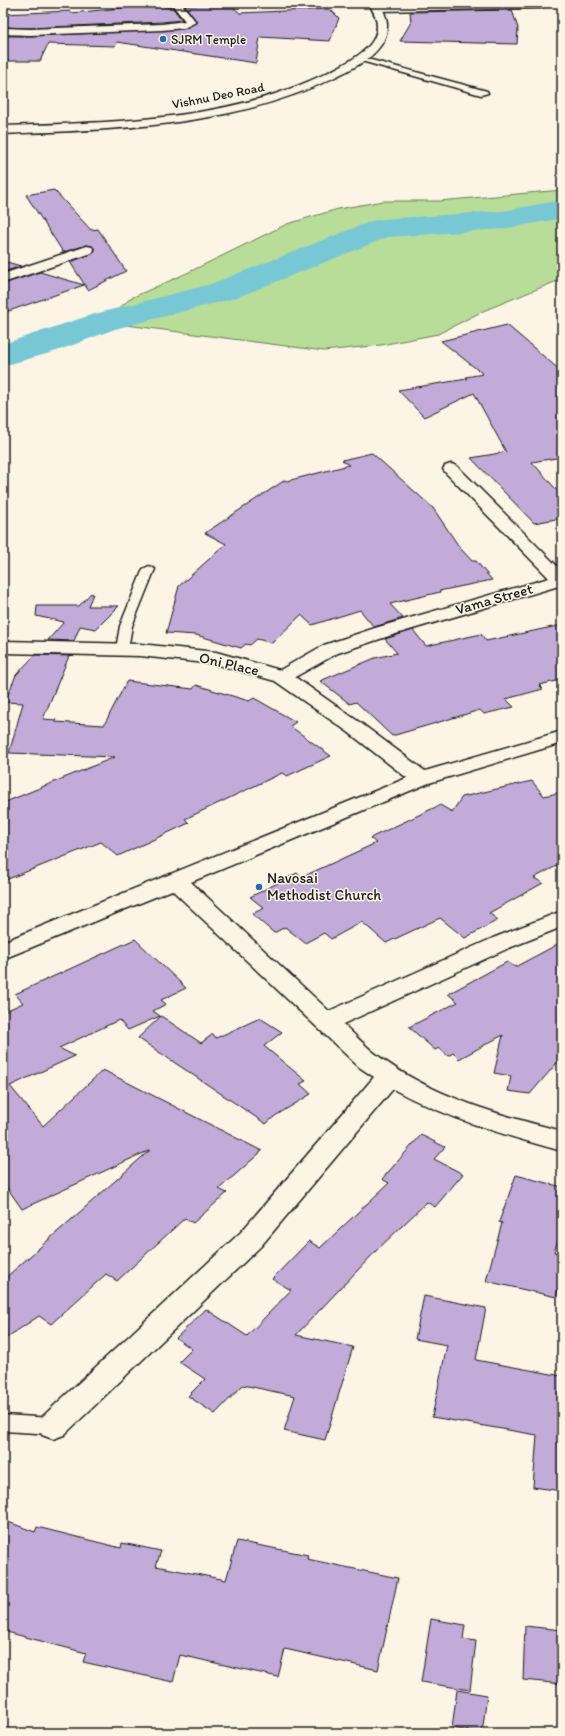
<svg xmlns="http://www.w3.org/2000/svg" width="565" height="1736" viewBox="0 0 565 1736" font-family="Itim,sans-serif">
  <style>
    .green { fill: #b7dd98; stroke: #6a7c5a }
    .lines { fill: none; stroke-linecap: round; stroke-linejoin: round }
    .river { fill: #78c7d5; fill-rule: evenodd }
    .building { fill: #c2aad9; stroke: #1c1c1c }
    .service-casing { stroke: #1c1c1c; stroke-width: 3 }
    .minor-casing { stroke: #1c1c1c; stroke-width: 3 }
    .tertiary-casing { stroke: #1c1c1c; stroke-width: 3 }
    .service { fill: #fcf5e5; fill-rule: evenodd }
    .minor { fill: #fcf5e5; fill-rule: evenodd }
    .tertiary { fill: #fcf5e5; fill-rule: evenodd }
    .poi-dot { fill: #1f6fb2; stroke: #fcf5e5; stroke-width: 1.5 }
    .labels { text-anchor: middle; stroke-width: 3; stroke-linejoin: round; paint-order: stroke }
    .far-poi-label { font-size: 13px; fill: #1c1c1c; stroke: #fcf5e5; text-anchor: start }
    .far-street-label { font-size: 13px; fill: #1c1c1c; stroke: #fcf5e5 }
    .street-label { font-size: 15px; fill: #1c1c1c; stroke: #fcf5e5 }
    .poi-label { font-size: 15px; fill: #1c1c1c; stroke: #fcf5e5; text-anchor: start }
  </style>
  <rect width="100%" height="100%" fill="#fcf5e5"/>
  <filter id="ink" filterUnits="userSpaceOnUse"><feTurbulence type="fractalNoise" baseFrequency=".025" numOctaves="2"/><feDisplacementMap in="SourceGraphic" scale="8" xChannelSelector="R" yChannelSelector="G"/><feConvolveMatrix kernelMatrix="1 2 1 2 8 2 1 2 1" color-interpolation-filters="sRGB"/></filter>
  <g filter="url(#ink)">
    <path class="green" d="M 562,190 L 562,279 L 483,311 L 438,334 L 381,345 L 324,351 L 103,322 L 131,298 L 187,273 L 287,224 L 338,209 L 383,201 L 439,201 Z"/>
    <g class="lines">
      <path class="river" d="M 562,200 L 562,218 L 503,229 L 388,237 L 235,298 L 115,329 L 57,351 L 3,366 L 3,344 L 91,315 L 211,284 L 372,221 L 383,219 L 503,211 Z"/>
    </g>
    <path class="building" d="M 228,3 L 240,13 L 330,9 L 339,18 L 330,41 L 260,37 L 256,63 L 117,42 L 115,46 L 48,44 L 40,61 L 3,61 L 3,36 L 30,36 L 184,29 L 197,22 L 185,6 Z
      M 162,4 L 166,8 L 172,7 L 182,20 L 162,22 L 30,28 L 3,27 L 3,14 L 70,11 L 71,13 Z
      M 512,10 L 518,28 L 517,44 L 400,41 L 411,22 L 410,12 Z
      M 54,190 L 91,230 L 98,229 L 126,271 L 88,290 L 70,262 L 92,254 L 95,249 L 92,246 L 87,245 L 63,252 L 26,195 Z
      M 3,261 L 21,266 L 3,272 Z
      M 40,272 L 84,285 L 3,313 L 3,284 Z
      M 507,325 L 562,372 L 562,457 L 532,462 L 562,496 L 562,518 L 534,523 L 471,458 L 506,452 L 474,393 L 424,417 L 398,390 L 467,379 L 466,377 L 483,374 L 441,341 Z
      M 372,453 L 433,508 L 460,548 L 472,561 L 476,561 L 492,580 L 439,591 L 440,592 L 390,604 L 403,618 L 374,627 L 360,610 L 312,625 L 301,615 L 272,643 L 257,639 L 250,645 L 246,644 L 241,648 L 196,635 L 166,633 L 179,586 L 226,544 L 205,533 L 285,480 L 287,481 L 349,465 L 342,460 Z
      M 91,593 L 93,594 L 88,606 L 119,606 L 96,629 L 80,626 L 74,641 L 48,640 L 64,622 L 36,616 L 37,606 L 79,606 Z
      M 562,625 L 561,680 L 539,685 L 543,689 L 506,699 L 514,707 L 484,714 L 480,710 L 392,736 L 356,702 L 350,704 L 320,681 L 375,658 L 397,653 L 385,639 L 413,630 L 426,646 L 481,634 L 486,641 Z
      M 35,655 L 69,656 L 43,719 L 56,720 L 55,722 L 104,725 L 127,681 L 193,689 L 196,685 L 249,701 L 254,698 L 296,722 L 290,726 L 331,756 L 287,776 L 282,773 L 185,819 L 189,823 L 118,856 L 101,842 L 3,881 L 3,803 L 115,757 L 9,753 L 23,703 L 5,702 L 16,675 Z
      M 532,781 L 544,796 L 562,792 L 562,863 L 534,878 L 543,883 L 489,913 L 498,920 L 465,938 L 440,918 L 386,943 L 362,922 L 331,939 L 324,933 L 305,943 L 285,927 L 274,933 L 252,914 L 264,908 L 250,897 L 297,873 L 302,877 L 376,843 L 370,838 L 440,805 L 452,812 L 462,797 Z
      M 135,939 L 186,988 L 161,1000 L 166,1004 L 153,1011 L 160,1016 L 128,1030 L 119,1020 L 59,1048 L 75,1056 L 10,1086 L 43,1126 L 103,1070 L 262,1151 L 219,1189 L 227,1193 L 193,1223 L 185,1218 L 117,1281 L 106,1274 L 51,1324 L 39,1316 L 3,1340 L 3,1280 L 150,1150 L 22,1209 L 3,1182 L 3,1012 L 23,1003 L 15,994 Z
      M 562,942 L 562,1057 L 530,1094 L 508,1091 L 511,1076 L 494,1073 L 503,1035 L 459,1059 L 453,1053 L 448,1056 L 439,1048 L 435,1050 L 409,1027 L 458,1002 L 448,994 L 507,962 L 515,967 Z
      M 161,1016 L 201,1043 L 213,1034 L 216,1038 L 260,1018 L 282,1032 L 264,1046 L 306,1081 L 300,1084 L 311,1094 L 275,1116 L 266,1124 L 138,1038 Z
      M 421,1135 L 445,1147 L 434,1159 L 463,1174 L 435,1207 L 427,1202 L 377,1250 L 296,1335 L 353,1347 L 325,1440 L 284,1431 L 295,1396 L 243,1385 L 215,1414 L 188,1396 L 205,1379 L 179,1362 L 192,1349 L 176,1338 L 206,1309 L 247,1336 L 291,1290 L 272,1279 L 309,1241 L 320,1248 L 389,1183 L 382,1179 Z
      M 516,1175 L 562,1187 L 562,1228 L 554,1252 L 562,1254 L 562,1274 L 556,1297 L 486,1281 L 502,1223 L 499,1222 Z
      M 424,1296 L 486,1308 L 476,1360 L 562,1376 L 562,1491 L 533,1487 L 537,1435 L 432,1417 L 447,1345 L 415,1339 Z
      M 3,1520 L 35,1532 L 37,1527 L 121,1548 L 122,1543 L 161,1551 L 156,1566 L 226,1580 L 237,1541 L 308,1555 L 307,1559 L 398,1578 L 378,1670 L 285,1649 L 278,1677 L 180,1655 L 173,1682 L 83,1662 L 86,1653 L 3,1631 Z
      M 431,1619 L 465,1625 L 463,1639 L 476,1641 L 470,1690 L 421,1682 Z
      M 525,1626 L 562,1630 L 562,1684 L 523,1680 Z
      M 457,1690 L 487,1695 L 482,1733 L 452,1728 Z"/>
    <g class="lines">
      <g class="service-casing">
        <path id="service" d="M 360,57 L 487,91 L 488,93 L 481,95 L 358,60 L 357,59 Z
          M 149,566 L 155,569 L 132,626 L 128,649 L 126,652 L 118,652 L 116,649 L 120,626 L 143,569 Z
          M 3,1415 L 53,1418 L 60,1420 L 62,1426 L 60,1432 L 53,1434 L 3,1431 Z"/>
      </g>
      <g class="minor-casing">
        <path id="minor" d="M 171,3 L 181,3 L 196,22 L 184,28 L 162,30 L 30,35 L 3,34 L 3,28 L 30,29 L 162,24 L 185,21 Z
          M 538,3 L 543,6 L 542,8 L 378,11 L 373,8 L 378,5 Z
          M 87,246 L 92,247 L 94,250 L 92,253 L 3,283 L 3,274 Z
          M 451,464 L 457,466 L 562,571 L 562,585 L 389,636 L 338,653 L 295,677 L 362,724 L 425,771 L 562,731 L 562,743 L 429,783 L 191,882 L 329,1011 L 493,938 L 562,911 L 562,927 L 509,948 L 343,1024 C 354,1034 365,1046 377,1055 C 430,1096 499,1115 562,1131 L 562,1151 C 504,1135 446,1118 393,1089 L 261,1246 L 64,1435 L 53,1439 L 42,1435 L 38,1426 L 42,1417 L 241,1232 L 374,1077 L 359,1067 L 172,890 L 3,959 L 3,942 L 407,778 L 348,732 L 275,681 L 215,664 L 140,656 L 3,653 L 3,641 L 140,644 L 216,652 L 280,670 L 324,645 L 375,628 L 549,578 L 445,472 L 443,469 L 445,466 Z"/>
      </g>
      <g class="tertiary-casing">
        <path id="tertiary" d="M 368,3 L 378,3 C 389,16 390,31 381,45 C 370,61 351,69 335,77 C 233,128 114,129 3,134 L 3,126 C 117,122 241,122 344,64 C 370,50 389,32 368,3 Z"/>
      </g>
      <use href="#service" class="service"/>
      <use href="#minor" class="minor"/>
      <use href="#tertiary" class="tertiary"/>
    </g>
  </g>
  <g class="poi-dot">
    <circle cx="163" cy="39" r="4"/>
    <circle cx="259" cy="887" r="4"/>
  </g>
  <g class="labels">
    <g class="far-poi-label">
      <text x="171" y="44">SJRM Temple</text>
    </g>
    <g class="far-street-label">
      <text transform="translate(218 95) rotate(-11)" y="5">Vishnu Deo Road</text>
    </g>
    <g class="street-label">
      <text transform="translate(494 599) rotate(-16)" y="5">Vama Street</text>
      <text transform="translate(229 664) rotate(13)" y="5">Oni Place</text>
    </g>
    <g class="poi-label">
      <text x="267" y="883">Navosai<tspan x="267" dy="17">Methodist Church</tspan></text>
    </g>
  </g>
  <rect width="565" height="1736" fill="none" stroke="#fcf5e5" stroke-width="16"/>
  <rect x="8" y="8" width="549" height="1720" fill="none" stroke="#1c1c1c" stroke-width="1.5" filter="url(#ink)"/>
</svg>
